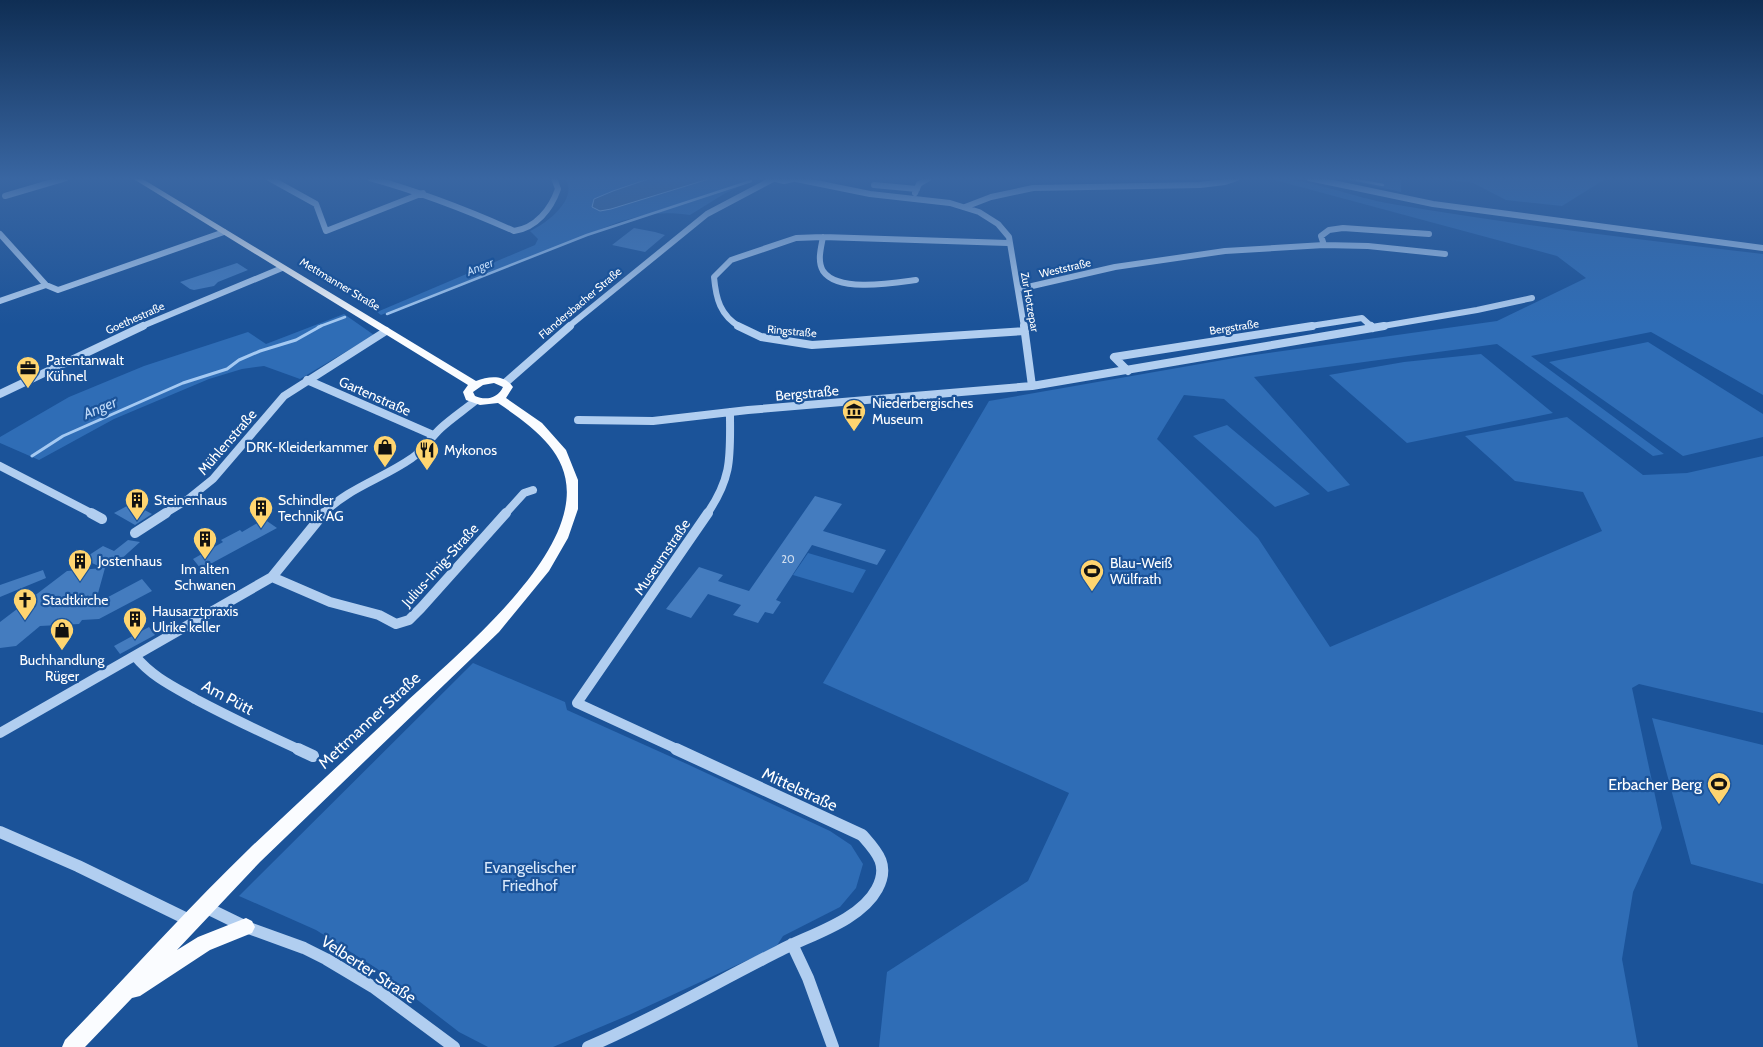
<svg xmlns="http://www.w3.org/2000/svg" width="1763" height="1047" viewBox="0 0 1763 1047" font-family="Cabin,sans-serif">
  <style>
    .green { fill: #2f6db6 }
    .water { fill: #386092; stroke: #a4c9f2 }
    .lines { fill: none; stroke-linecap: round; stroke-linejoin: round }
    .stream-far1 { stroke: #a4c9f2; stroke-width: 2.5 }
    .stream { stroke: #a4c9f2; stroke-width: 3 }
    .building { fill: #447cbf }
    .minor-far3 { stroke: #b1cef0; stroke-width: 6 }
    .minor-far2 { stroke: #b1cef0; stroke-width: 8 }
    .minor-far1 { stroke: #b1cef0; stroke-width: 10 }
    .minor { stroke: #b1cef0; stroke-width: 12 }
    .major { fill: #fafcff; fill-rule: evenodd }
    .labels { text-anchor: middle; stroke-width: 4.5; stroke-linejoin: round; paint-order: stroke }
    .far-street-label { font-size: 11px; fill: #fff; stroke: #1b5399 }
    .number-label { font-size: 11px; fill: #d0deef }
    .far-water-label { font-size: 12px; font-style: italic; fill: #bdd8f7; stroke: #1b5399 }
    .poi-label { font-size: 14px; fill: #fff; stroke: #1b5399; text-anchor: start }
    .street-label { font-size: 14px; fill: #fff; stroke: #1b5399 }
    .water-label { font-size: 15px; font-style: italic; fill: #bdd8f7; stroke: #1b5399 }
    .near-street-label { font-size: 16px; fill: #fff; stroke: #1b5399 }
    .near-poi-label { font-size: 16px; fill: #fff; stroke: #1b5399; text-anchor: end }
    .near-park-label { font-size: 16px; fill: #d8e8fb; stroke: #1b5399 }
  </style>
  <rect width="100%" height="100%" fill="#1b5399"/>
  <path class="green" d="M 565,178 L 756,178 L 724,194 L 690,215 C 663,211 645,214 619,222 L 381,315 L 377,312 L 535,245 L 538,239 L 530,231 C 547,223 579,199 565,178 Z
    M 1267,178 C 1310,178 1350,197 1392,204 C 1515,225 1639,239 1763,254 L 1763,395 L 1651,332 L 1531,356 L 1664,454 L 1653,456 L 1497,344 L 1254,377 L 1350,485 L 1328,492 L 1224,399 L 1184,395 L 1157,439 L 1258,538 L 1330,647 L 1602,531 L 1583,492 L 1515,481 L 1465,436 L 1567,417 L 1643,475 L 1687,473 L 1763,456 L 1763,713 L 1639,684 L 1632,688 L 1662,828 L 1633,892 L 1622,959 L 1638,1047 L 879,1047 L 887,972 L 1028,881 L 1069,793 L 823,683 L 989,401 L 1240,357 L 1497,321 L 1586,278 L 1557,256 Z
    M 1338,178 L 1401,178 L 1401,192 Z
    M 1434,178 L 1607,178 L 1562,206 L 1506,200 L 1473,183 Z
    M 344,314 L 374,335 L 300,379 L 264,366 L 242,369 L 209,379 L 114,419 L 39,460 L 0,443 L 0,437 L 69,397 L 144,366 L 248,332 L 266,344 Z
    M 1648,342 L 1763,414 L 1763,437 L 1683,456 L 1549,362 Z
    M 1481,354 L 1553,413 L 1407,443 L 1329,375 L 1404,362 Z
    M 1227,425 L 1310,494 L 1275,507 L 1193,436 Z
    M 808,553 L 866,570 L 853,593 L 793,575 Z
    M 473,663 L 565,702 L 567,710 L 687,764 L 830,831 L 851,845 L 863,864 L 856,888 L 840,907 L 783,936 L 776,947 L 629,1015 L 553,1047 L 488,1047 L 459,1032 L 376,968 L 316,930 L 239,896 Z
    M 1652,718 L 1763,745 L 1763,884 L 1691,864 Z"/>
  <path class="water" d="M 651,178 L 712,178 L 611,209 L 600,211 L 592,207 L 594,199 L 613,191 Z"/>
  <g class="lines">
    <path class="stream-far1" d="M 1347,178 L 1383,185
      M 387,314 L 587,235 L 751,181
      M 318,327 L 345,317"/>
    <path class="stream" d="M 32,456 L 63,436 L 183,383 L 227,369 L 239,360 L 260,351 L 296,340 L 321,326"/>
  </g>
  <path class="building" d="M 634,228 L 655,232 L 665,235 L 645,252 L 612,245 Z
    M 237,263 L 248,270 L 218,282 L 214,286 L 194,290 L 190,289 L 180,282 Z
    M 815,496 L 842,504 L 823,531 L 886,550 L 877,565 L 812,545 L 776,600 L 781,602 L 773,614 L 765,612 L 758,623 L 733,615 L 741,605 L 708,594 L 691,618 L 666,609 L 699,567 L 723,575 L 718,581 L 749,591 Z
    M 127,506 L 134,510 L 139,507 L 152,514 L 135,525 L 114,513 Z
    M 264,519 L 277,528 L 201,569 L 193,559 L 223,542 L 221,540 L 240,530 L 242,532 Z
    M 128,540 L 140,542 L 119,561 L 115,560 L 105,568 L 95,604 L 142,579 L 152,591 L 99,619 L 82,620 L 79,624 L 40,626 L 16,646 L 0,648 L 0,622 L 67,571 L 103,568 L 83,559 L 103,546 L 114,551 Z
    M 43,570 L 46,578 L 0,597 L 0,585 Z
    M 149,627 L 155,635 L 120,654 L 114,646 Z"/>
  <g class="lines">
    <path class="minor-far3" d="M 269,178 L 316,204 L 326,231 L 423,193
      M 370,178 C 420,192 467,210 514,231 C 536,228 551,209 558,189 L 554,178
      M 772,178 L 784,181 L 797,178
      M 1309,178 L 1433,204 L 1763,248
      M 796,179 L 870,194 L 950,203 L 979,212 L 998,224 L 1009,237 L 1024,327
      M 874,185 L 917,189
      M 915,193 L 919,184 L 929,178
      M 5,196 L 66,178
      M 965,207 L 991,197 L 1033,188 L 1200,185 L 1225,182 L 1237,178
      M 0,234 L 46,285
      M 823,237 C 821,248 817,261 823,271 C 838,293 894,283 916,280
      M 1324,245 L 1321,236 L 1329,230 L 1343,228 L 1429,234
      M 1019,289 L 1115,267 L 1225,251 L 1324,245 L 1368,246 L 1445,254
      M 0,301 L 46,285 L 58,290 L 224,232
      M 140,327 L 282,268
      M 568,327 L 707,214 L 773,179
      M 740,327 C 720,315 716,299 714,277 L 731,260 L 796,238 L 823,237 L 1008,243
      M 1304,327 L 1362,318 L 1372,327
      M 1377,327 L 1477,310 L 1532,298"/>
    <path class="minor-far2" d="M 738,326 L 761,337 L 812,345 L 1025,331
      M 1024,326 L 1032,386
      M 1371,326 L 1373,328
      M 1128,371 L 1114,357 L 1312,326
      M 307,380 L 433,435
      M 505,383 L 570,326
      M 0,394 L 143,326
      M 578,420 L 653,421 L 748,410 L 1032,386 L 1384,326
      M 0,466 L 93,514
      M 164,514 L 187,500 L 213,479 L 284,396 L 386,331
      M 323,514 C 348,488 382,479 412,458 C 423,451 431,437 441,428 C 452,418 464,410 475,401
      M 505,514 L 524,493 L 533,490
      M 707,514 C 733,476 730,456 730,412"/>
    <path class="minor-far1" d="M 91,513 L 102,519
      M 135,533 L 166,513
      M 272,577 L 330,602 L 379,615 L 396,624 L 409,620 L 421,608 L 506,513
      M 135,656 C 152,677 174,687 197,700 C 231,718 265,734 300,750
      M 0,733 L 272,577 L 324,513
      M 679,750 L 577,703 L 708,513"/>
    <path class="minor" d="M 298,749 L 313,756
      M 0,832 L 78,866 L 191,921
      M 205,907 L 246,927 L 304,948 L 326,959 L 373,987 L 454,1047
      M 792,944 L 808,978 L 833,1047
      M 588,1047 C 654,1019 715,983 779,951 C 809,935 860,921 877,889 C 890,865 877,852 862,835 L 676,749"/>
    <path class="major" d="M 132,178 L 141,178 L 476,381 C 489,376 504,374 513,387 L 506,398 L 542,423 L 566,450 L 578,480 L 578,509 L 568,538 L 549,571 L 499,632 L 260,862 L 177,950 L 198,937 L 246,918 L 252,921 L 255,927 L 252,933 L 210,950 L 140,996 L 132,998 L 85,1047 L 62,1047 L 65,1040 C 126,977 187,909 250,848 C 301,800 352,753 403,705 C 453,658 551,578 565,509 C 576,457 536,429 498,403 L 480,405 L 466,400 L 463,392 L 468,385 ZM 494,383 L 503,387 C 498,398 486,401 475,396 L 473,392 L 483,385 Z"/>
  </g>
  <linearGradient id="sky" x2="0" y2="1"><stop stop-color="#0f2e54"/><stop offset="0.55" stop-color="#3966a2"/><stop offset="1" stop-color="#3966a2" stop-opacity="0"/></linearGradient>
  <rect width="1763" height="325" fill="url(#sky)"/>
  <defs>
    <g id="office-pin" transform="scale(1.25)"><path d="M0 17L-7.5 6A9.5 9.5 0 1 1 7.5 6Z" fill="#ffd570" stroke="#1b5399"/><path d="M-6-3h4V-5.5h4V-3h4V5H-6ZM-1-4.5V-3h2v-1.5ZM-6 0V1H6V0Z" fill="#111"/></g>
    <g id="museum-pin" transform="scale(1.25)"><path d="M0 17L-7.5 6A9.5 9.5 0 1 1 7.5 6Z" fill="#ffd570" stroke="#1b5399"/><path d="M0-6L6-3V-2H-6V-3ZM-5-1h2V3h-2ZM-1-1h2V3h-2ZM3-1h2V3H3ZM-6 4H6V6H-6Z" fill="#111"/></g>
    <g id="shop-pin" transform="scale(1.25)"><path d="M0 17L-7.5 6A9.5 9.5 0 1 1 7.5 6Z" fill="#ffd570" stroke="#1b5399"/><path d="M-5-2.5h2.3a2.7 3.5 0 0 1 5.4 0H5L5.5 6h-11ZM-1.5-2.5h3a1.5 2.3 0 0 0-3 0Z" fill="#111"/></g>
    <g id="restaurant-pin" transform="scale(1.25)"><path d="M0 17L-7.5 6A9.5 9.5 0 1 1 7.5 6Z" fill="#ffd570" stroke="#1b5399"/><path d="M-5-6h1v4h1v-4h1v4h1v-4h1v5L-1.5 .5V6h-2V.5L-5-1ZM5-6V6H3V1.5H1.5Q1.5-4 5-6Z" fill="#111"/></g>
    <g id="building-pin" transform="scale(1.25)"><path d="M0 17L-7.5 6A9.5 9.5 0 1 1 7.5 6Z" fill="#ffd570" stroke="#1b5399"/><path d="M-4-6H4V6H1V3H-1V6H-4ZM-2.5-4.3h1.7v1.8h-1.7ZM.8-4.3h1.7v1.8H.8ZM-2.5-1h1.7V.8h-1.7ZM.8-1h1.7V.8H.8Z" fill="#111"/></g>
    <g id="stadium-pin" transform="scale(1.25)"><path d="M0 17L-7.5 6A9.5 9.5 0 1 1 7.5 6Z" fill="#ffd570" stroke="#1b5399"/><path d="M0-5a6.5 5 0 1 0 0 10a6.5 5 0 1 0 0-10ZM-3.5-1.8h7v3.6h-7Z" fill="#111"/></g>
    <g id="church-pin" transform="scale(1.25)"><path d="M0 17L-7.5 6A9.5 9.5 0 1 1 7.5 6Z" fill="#ffd570" stroke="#1b5399"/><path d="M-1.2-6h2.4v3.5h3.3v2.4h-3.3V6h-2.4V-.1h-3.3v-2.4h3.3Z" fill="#111"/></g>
  </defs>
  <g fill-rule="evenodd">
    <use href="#office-pin" x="28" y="368"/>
    <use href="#museum-pin" x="854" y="411"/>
    <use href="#shop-pin" x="385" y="447"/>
    <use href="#restaurant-pin" x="427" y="450"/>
    <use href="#building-pin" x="137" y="500"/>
    <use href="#building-pin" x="261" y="508"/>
    <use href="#building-pin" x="205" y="539"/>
    <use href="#building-pin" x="80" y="561"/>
    <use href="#stadium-pin" x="1092" y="571"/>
    <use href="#church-pin" x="25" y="600"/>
    <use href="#building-pin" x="135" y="619"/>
    <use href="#shop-pin" x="62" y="630"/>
    <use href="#stadium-pin" x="1719" y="784"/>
  </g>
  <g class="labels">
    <g class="far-street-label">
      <text transform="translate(1065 268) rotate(-13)" y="4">Weststraße</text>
      <text transform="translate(340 284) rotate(31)" y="4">Mettmanner Straße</text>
      <text transform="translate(1030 302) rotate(80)" y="4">Zur Hotzepar</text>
      <text transform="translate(580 303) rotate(-40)" y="4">Flandersbacher Straße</text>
      <text transform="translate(135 318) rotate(-24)" y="4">Goethestraße</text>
      <text transform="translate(1234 327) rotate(-9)" y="4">Bergstraße</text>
      <text transform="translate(792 331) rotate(5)" y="4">Ringstraße</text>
    </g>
    <g class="number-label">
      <text x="788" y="563">20</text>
    </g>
    <g class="far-water-label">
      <text transform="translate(480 267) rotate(-22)" y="4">Anger</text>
    </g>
    <g class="poi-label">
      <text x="46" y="365">Patentanwalt<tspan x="46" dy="16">Kühnel</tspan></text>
      <text x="872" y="408">Niederbergisches<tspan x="872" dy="16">Museum</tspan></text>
      <text x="368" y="452" text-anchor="end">DRK-Kleiderkammer</text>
      <text x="444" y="455">Mykonos</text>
      <text x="154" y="505">Steinenhaus</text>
      <text x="278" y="505">Schindler<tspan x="278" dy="16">Technik AG</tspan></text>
      <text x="98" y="566">Jostenhaus</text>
      <text x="1110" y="568">Blau-Weiß<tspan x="1110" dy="16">Wülfrath</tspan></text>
      <text x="205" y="574" text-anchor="middle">Im alten<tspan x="205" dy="16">Schwanen</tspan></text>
      <text x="42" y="605">Stadtkirche</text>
      <text x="152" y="616">Hausarztpraxis<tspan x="152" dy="16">Ulrike keller</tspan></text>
      <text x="62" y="665" text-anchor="middle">Buchhandlung<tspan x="62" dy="16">Rüger</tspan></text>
    </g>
    <g class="street-label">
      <text transform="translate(807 393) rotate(-5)" y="5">Bergstraße</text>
      <text transform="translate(375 396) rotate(24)" y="5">Gartenstraße</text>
      <text transform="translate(227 442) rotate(-49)" y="5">Mühlenstraße</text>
      <text transform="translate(662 557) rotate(-56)" y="5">Museumstraße</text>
      <text transform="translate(440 565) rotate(-48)" y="5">Julius-Imig-Straße</text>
    </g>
    <g class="water-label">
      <text transform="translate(100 408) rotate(-23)" y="5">Anger</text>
    </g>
    <g class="near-street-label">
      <text transform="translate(228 697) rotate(28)" y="6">Am Pütt</text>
      <text transform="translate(369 720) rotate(-43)" y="6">Mettmanner Straße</text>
      <text transform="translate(800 789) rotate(25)" y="6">Mittelstraße</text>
      <text transform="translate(369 969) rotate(33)" y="6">Velberter Straße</text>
    </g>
    <g class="near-poi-label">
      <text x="1702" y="790">Erbacher Berg</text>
    </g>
    <g class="near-park-label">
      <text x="530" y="873">Evangelischer<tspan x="530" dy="18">Friedhof</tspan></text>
    </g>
  </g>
</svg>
